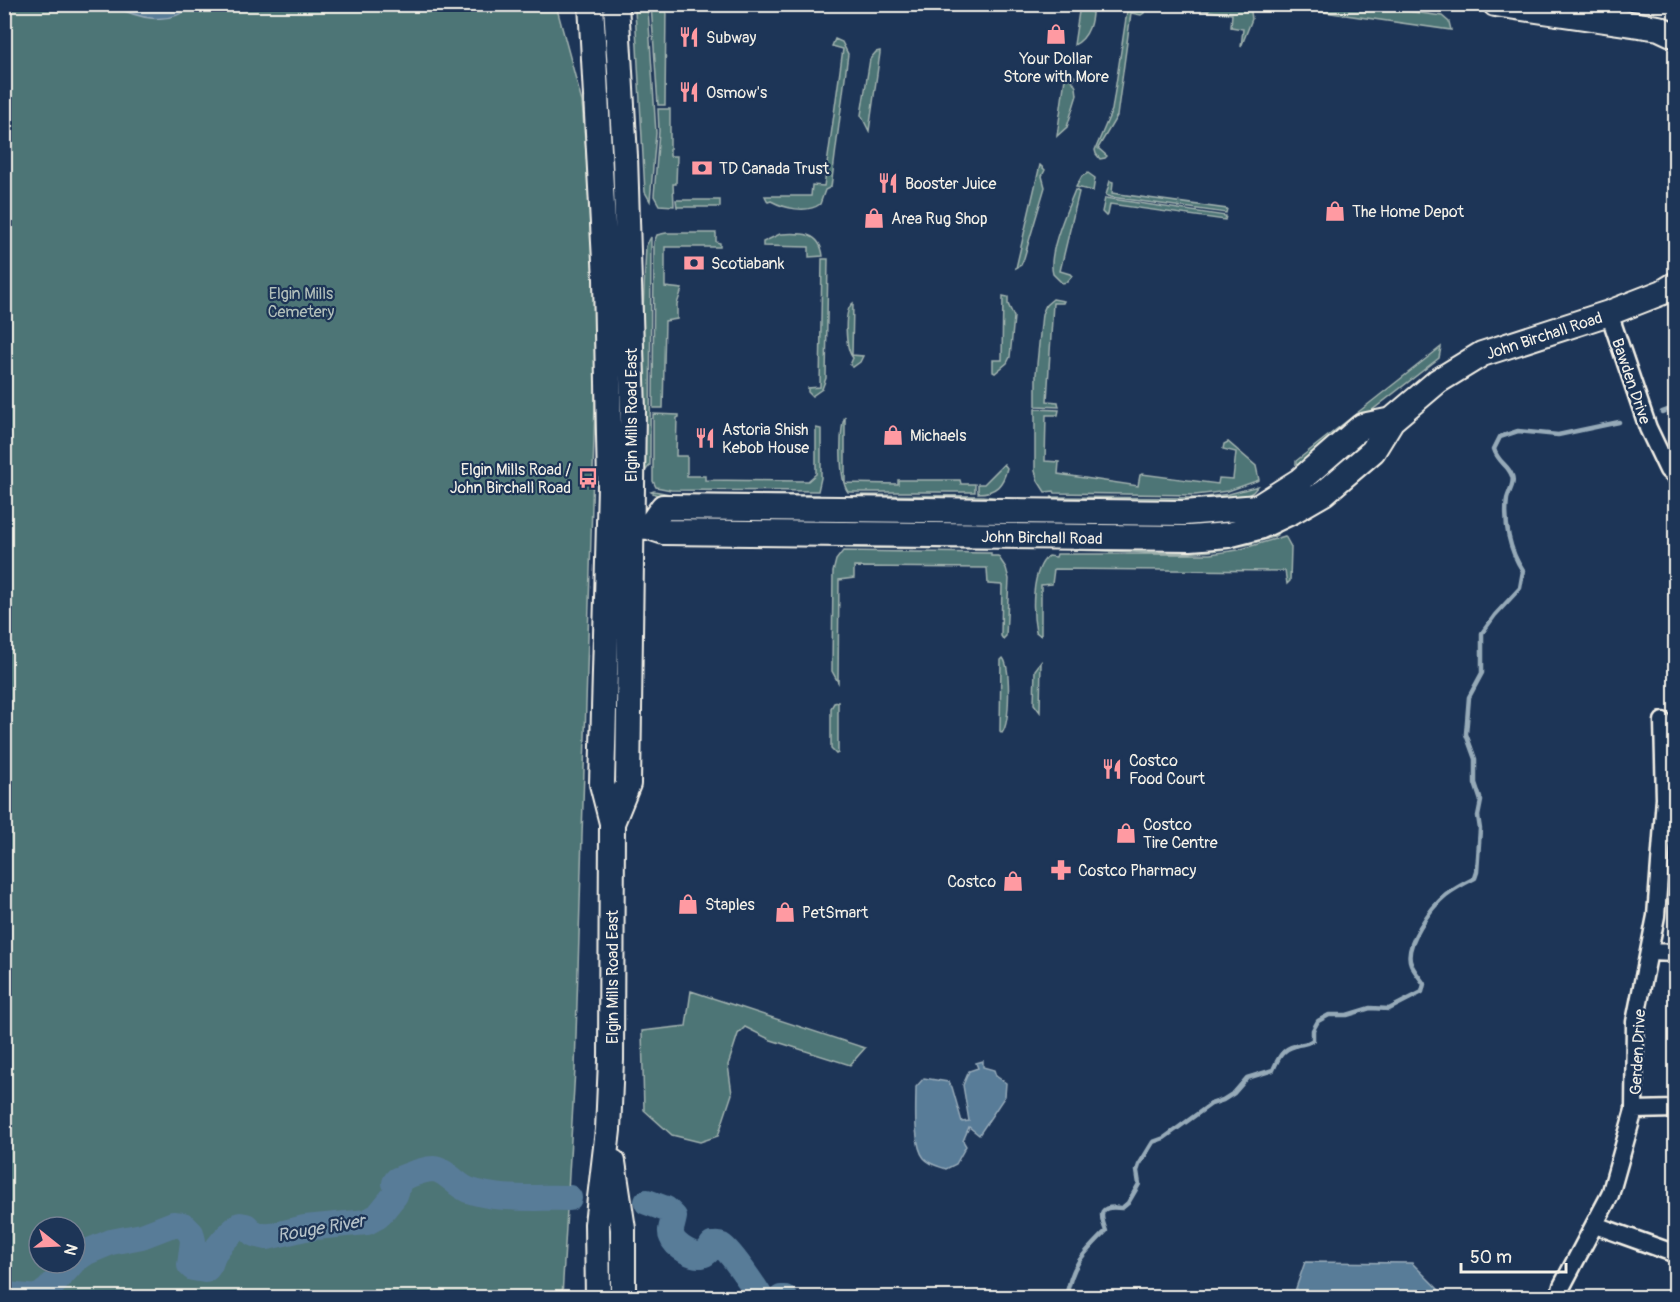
<svg xmlns="http://www.w3.org/2000/svg" width="1680" height="1302" viewBox="0 0 1680 1302" font-family="Pangolin,sans-serif">
  <style>
    .green { fill: #4e7476; stroke: #a1b2af; stroke-width: 1.5; fill-rule: evenodd }
    .water { fill: #587b98; stroke: #96aab8; stroke-width: 1.5 }
    .lines { fill: none; stroke-linecap: round; stroke-linejoin: round }
    .stream { stroke: #96aab8; stroke-width: 4.5 }
    .river { stroke: #587b98; stroke-width: 26 }
    .street-casing { stroke: #f4f1e8; stroke-width: 21 }
    .secondary-casing { stroke: #f4f1e8; stroke-width: 28 }
    .street { stroke: #1d3557; stroke-width: 16 }
    .secondary { stroke: #1d3557; stroke-width: 24 }
    .labels { text-anchor: middle; stroke-width: 4.5; stroke-linejoin: round; paint-order: stroke }
    .poi-label { font-size: 16px; fill: #f4f1e8; stroke: #1d3557; text-anchor: start }
    .park-label { font-size: 16px; fill: #b2bfba; stroke: #1d3557 }
    .street-label { font-size: 16px; fill: #f4f1e8; stroke: #1d3557 }
    .water-label { font-size: 18px; font-style: italic; fill: #b6c2c8; stroke: #1d3557 }
  </style>
  <rect width="100%" height="100%" fill="#1d3557"/>
  <filter id="ink" filterUnits="userSpaceOnUse"><feTurbulence type="fractalNoise" baseFrequency=".0167" numOctaves="2"/><feDisplacementMap in="SourceGraphic" scale="12" xChannelSelector="R" yChannelSelector="G"/><feConvolveMatrix kernelMatrix="1 2 1 2 8 2 1 2 1" color-interpolation-filters="sRGB"/></filter>
  <g filter="url(#ink)">
    <path class="green" d="M 5,5 L 556,5 L 582,102 L 598,304 L 575,1069 L 562,1297 L 5,1298 ZM 39,1227 L 75,1227 L 75,1263 L 39,1263 Z
      M 651,5 L 666,5 L 665,105 L 658,105 Z
      M 1080,5 L 1092,5 C 1093,20 1089,38 1074,45 Z
      M 1128,5 L 1145,5 L 1144,13 L 1141,15 L 1131,13 L 1117,116 L 1098,148 L 1107,156 L 1105,158 L 1100,159 L 1096,154 L 1095,150 L 1112,110 Z
      M 1162,5 L 1250,5 L 1252,19 L 1241,47 L 1243,29 L 1231,27 L 1232,14 Z
      M 1363,5 L 1442,16 L 1449,22 L 1451,30 L 1275,5 Z
      M 648,9 L 656,133 L 650,201 L 645,192 L 635,10 Z
      M 835,39 L 842,42 L 848,54 L 831,187 L 825,190 L 820,204 C 807,214 784,208 771,201 L 768,202 L 765,196 L 811,196 L 812,185 L 824,186 L 843,49 L 832,46 Z
      M 880,51 L 880,53 L 869,131 L 861,115 L 870,59 L 876,52 Z
      M 1066,71 L 1076,77 L 1072,80 L 1076,87 L 1077,95 L 1067,127 L 1057,136 Z
      M 658,109 L 670,109 L 670,156 L 677,156 L 676,184 L 673,184 L 674,206 L 659,205 L 654,196 L 659,131 Z
      M 1040,165 L 1045,170 L 1042,176 L 1045,187 L 1024,258 L 1021,265 L 1016,268 Z
      M 1088,173 L 1095,178 L 1093,191 L 1076,187 L 1082,176 Z
      M 1110,181 L 1113,182 L 1112,193 L 1227,209 L 1226,213 L 1111,197 L 1106,195 Z
      M 1075,190 L 1079,192 L 1060,271 L 1070,274 L 1072,276 L 1067,282 L 1062,283 L 1053,274 C 1047,254 1067,210 1075,190 Z
      M 1105,198 L 1226,216 L 1225,220 L 1110,204 L 1108,215 L 1106,216 L 1102,212 Z
      M 676,200 L 720,200 L 720,207 L 677,207 Z
      M 666,233 L 716,233 L 716,242 L 720,243 L 720,247 L 665,247 L 665,287 L 682,289 L 677,304 L 677,319 L 665,321 L 663,408 L 653,408 L 654,242 L 657,235 Z
      M 780,234 C 800,233 820,231 823,256 L 809,257 L 809,247 L 763,246 L 763,242 Z
      M 651,237 L 650,465 L 640,478 L 638,419 L 646,246 Z
      M 822,259 L 828,259 L 826,378 L 822,389 L 812,396 L 808,392 L 808,388 L 820,387 Z
      M 1003,296 L 1008,297 L 1008,304 L 1014,317 L 1010,357 L 1007,363 L 995,373 L 993,372 L 993,360 L 1002,360 Z
      M 1053,299 L 1064,301 L 1063,303 L 1053,303 L 1047,401 L 1058,402 L 1059,407 L 1036,406 L 1036,374 L 1042,314 L 1046,305 Z
      M 853,303 L 852,355 L 863,356 L 860,362 L 853,367 L 850,365 L 853,358 C 845,348 843,310 853,303 Z
      M 1441,347 L 1439,358 L 1304,463 L 1296,466 L 1296,461 Z
      M 1035,409 L 1059,410 L 1058,415 L 1046,415 L 1045,461 L 1059,462 L 1058,474 L 1138,486 L 1140,475 L 1142,474 L 1218,484 L 1219,478 L 1233,479 L 1236,452 L 1223,449 L 1224,444 L 1228,442 L 1256,466 L 1259,480 L 1228,491 L 1195,495 L 1055,493 L 1054,491 L 1045,492 L 1038,481 L 1035,471 Z
      M 653,414 L 679,415 L 679,417 L 677,418 L 676,456 L 687,456 L 687,476 L 705,476 L 705,480 L 808,481 L 816,474 L 816,428 L 821,429 L 821,478 L 818,491 L 671,490 L 656,487 L 653,481 Z
      M 845,416 L 845,483 L 898,484 L 898,480 L 960,480 L 961,484 L 975,484 L 975,492 L 848,492 C 839,480 839,431 845,416 Z
      M 1004,464 L 1007,468 C 1003,485 996,493 978,493 L 978,484 L 984,484 Z
      M 1258,486 L 1253,492 L 1245,497 L 1216,503 L 1057,500 L 1051,497 L 1199,498 L 1229,494 Z
      M 654,491 L 670,494 L 818,495 L 814,498 L 662,498 L 651,492 Z
      M 861,495 L 982,496 L 993,497 L 988,500 L 856,499 L 852,496 Z
      M 1272,530 L 1280,532 C 1276,537 1270,538 1264,540 C 1204,560 1136,551 1073,550 L 1062,546 Z
      M 1285,536 L 1291,547 L 1290,581 L 1287,584 L 1285,571 L 1054,569 L 1052,584 L 1041,585 L 1041,636 L 1036,632 C 1032,611 1031,571 1048,556 L 1056,557 L 1057,554 L 1210,554 L 1238,550 Z
      M 855,543 L 985,546 L 990,549 L 847,548 Z
      M 843,551 L 991,553 L 991,556 L 998,556 L 1006,568 L 1009,579 L 1006,636 L 1003,639 L 1001,636 L 1002,585 L 988,584 L 987,568 L 854,567 L 854,578 L 839,580 L 838,682 L 832,671 L 833,572 L 836,560 Z
      M 1003,658 C 1011,668 1010,723 1002,733 L 1000,731 L 1001,660 Z
      M 1041,662 L 1040,712 L 1034,704 L 1035,670 Z
      M 838,702 L 838,753 L 836,754 L 831,749 L 831,708 L 834,703 Z
      M 691,991 L 865,1048 L 850,1065 L 771,1040 L 745,1027 L 738,1034 L 728,1065 L 732,1094 L 718,1136 L 700,1142 L 672,1135 L 644,1110 L 642,1031 L 686,1026 Z"/>
    <path class="water" d="M 192,4 L 193,6 C 167,27 138,18 111,5 Z
      M 983,1061 L 983,1067 L 994,1070 L 996,1076 L 1006,1083 L 1005,1096 L 979,1135 L 969,1127 L 963,1141 L 966,1146 L 956,1164 L 946,1169 C 938,1166 930,1165 924,1158 C 913,1145 916,1105 916,1087 L 924,1078 L 948,1082 L 952,1087 L 962,1122 L 969,1121 L 963,1085 L 969,1071 L 978,1068 L 976,1063 Z
      M 540,1191 C 551,1193 559,1192 569,1197 L 569,1202 L 561,1206 L 502,1197 L 510,1194 Z
      M 1305,1262 L 1412,1263 L 1442,1293 L 1442,1297 L 1293,1297 Z"/>
    <g class="lines">
      <path class="stream" d="M 1662,412 L 1676,407
        M 1066,1298 C 1072,1264 1082,1255 1106,1231 C 1099,1213 1099,1205 1122,1208 L 1128,1203 L 1139,1184 L 1137,1171 L 1139,1165 L 1153,1142 L 1164,1138 L 1211,1104 L 1223,1100 L 1234,1093 L 1247,1078 L 1273,1070 C 1278,1059 1282,1049 1295,1046 C 1303,1043 1304,1046 1313,1040 L 1313,1030 L 1318,1021 L 1329,1015 L 1347,1015 L 1370,1008 L 1389,1009 L 1422,992 L 1424,984 C 1420,978 1414,971 1411,964 C 1403,946 1432,906 1446,895 C 1455,888 1465,883 1475,878 L 1477,872 L 1480,829 L 1478,816 L 1481,801 L 1475,783 L 1475,759 L 1466,734 L 1469,697 L 1482,673 L 1482,633 L 1495,615 L 1520,588 L 1523,571 C 1509,550 1504,523 1507,499 C 1509,491 1515,483 1512,476 C 1508,464 1498,463 1494,449 L 1500,437 L 1518,431 L 1558,435 L 1619,422"/>
      <path class="river" d="M 647,1202 L 666,1209 L 674,1217 C 673,1224 669,1231 672,1237 C 675,1246 696,1260 706,1253 C 709,1251 710,1248 712,1245 C 716,1245 718,1244 722,1246 C 728,1248 756,1289 761,1298
        M 75,1260 L 87,1252 L 111,1242 L 142,1236 L 173,1224 L 183,1225 L 191,1233 L 193,1241 L 190,1265 L 193,1268 L 205,1270 C 211,1266 211,1260 214,1253 C 221,1242 230,1233 240,1225 L 246,1226 L 254,1234 L 267,1237 L 305,1228 L 367,1222 L 378,1216 L 395,1195 L 397,1189 L 395,1183 L 397,1180 C 408,1176 421,1169 433,1169 C 447,1170 455,1185 468,1190 C 499,1201 537,1197 569,1198
        M 4,1292 L 7,1295 L 37,1298 L 48,1290 L 72,1263
        M 781,1298 L 785,1298"/>
      <g class="street-casing">
        <path id="street" d="M 1609,313 L 1648,428 L 1668,470 L 1676,477
          M 1650,952 L 1676,953
          M 1634,1110 L 1676,1109
          M 1595,1225 L 1676,1254
          M 1559,1298 L 1562,1286 L 1610,1195 L 1634,1110 L 1635,1022 L 1656,916 L 1665,798 L 1663,721"/>
      </g>
      <g class="secondary-casing">
        <path id="secondary" d="M 591,4 L 606,279 L 610,486 L 602,784 L 612,823 L 611,1060 L 608,1130 L 597,1224 L 598,1298
          M 1495,4 L 1659,28 L 1676,36
          M 610,524 L 649,527 L 664,532 L 1190,538 L 1228,535 L 1259,527 L 1291,512 L 1324,493 L 1373,451 L 1392,420 L 1438,381 L 1482,354 L 1609,313 L 1663,292 L 1676,284
          M 649,527 L 663,507 L 1184,513 L 1258,507 L 1299,481 L 1362,426 L 1392,420
          M 612,823 L 628,784 L 633,411 L 625,156 L 616,4
          M 613,1162 L 623,1229 L 623,1298"/>
      </g>
      <use href="#street" class="street"/>
      <use href="#secondary" class="secondary"/>
    </g>
  </g>
  <defs>
    <g id="shop-bare" transform="scale(1.62)"><path d="M-5-2.5h2.3a2.7 3.5 0 0 1 5.4 0H5L5.5 6h-11ZM-1.5-2.5h3a1.5 2.3 0 0 0-3 0Z" fill="#ff9aa2" stroke="#1d3557" stroke-width="2.5" paint-order="stroke"/></g>
    <g id="restaurant-bare" transform="scale(1.62)"><path d="M-5-6h1v4h1v-4h1v4h1v-4h1v5L-1.5 .5V6h-2V.5L-5-1ZM5-6V6H3V1.5H1.5Q1.5-4 5-6Z" fill="#ff9aa2" stroke="#1d3557" stroke-width="2.5" paint-order="stroke"/></g>
    <g id="bank-bare" transform="scale(1.62)"><path d="M-6-4H6V4H-6ZM0-2.3a2.3 2.3 0 1 0 0 4.6a2.3 2.3 0 1 0 0-4.6Z" fill="#ff9aa2" stroke="#1d3557" stroke-width="2.5" paint-order="stroke"/></g>
    <g id="bus-bare" transform="scale(1.62)"><path d="M-5-6H5V4H4V6H2V4H-2V6H-4V4H-5ZM-3.5-4V0h7V-4ZM-3.5 1.2v1.5H-2V1.2ZM2 1.2v1.5H3.5V1.2Z" fill="#ff9aa2" stroke="#1d3557" stroke-width="2.5" paint-order="stroke"/></g>
    <g id="pharmacy-bare" transform="scale(1.62)"><path d="M-2-6h4v4h4v4h-4v4h-4v-4h-4v-4h4Z" fill="#ff9aa2" stroke="#1d3557" stroke-width="2.5" paint-order="stroke"/></g>
  </defs>
  <g fill-rule="evenodd">
    <use href="#shop-bare" x="1056" y="34"/>
    <use href="#restaurant-bare" x="689" y="37"/>
    <use href="#restaurant-bare" x="689" y="92"/>
    <use href="#bank-bare" x="702" y="168"/>
    <use href="#restaurant-bare" x="888" y="183"/>
    <use href="#shop-bare" x="1335" y="211"/>
    <use href="#shop-bare" x="874" y="218"/>
    <use href="#bank-bare" x="694" y="263"/>
    <use href="#shop-bare" x="893" y="435"/>
    <use href="#restaurant-bare" x="705" y="438"/>
    <use href="#bus-bare" x="588" y="478"/>
    <use href="#restaurant-bare" x="1112" y="769"/>
    <use href="#shop-bare" x="1126" y="833"/>
    <use href="#pharmacy-bare" x="1061" y="870"/>
    <use href="#shop-bare" x="1013" y="881"/>
    <use href="#shop-bare" x="688" y="904"/>
    <use href="#shop-bare" x="785" y="912"/>
  </g>
  <g class="labels">
    <g class="poi-label">
      <text x="706" y="43">Subway</text>
      <text x="1056" y="64" text-anchor="middle">Your Dollar<tspan x="1056" dy="18">Store with More</tspan></text>
      <text x="706" y="98">Osmow's</text>
      <text x="719" y="174">TD Canada Trust</text>
      <text x="905" y="189">Booster Juice</text>
      <text x="1352" y="217">The Home Depot</text>
      <text x="891" y="224">Area Rug Shop</text>
      <text x="711" y="269">Scotiabank</text>
      <text x="722" y="435">Astoria Shish<tspan x="722" dy="18">Kebob House</tspan></text>
      <text x="910" y="441">Michaels</text>
      <text x="571" y="475" text-anchor="end">Elgin Mills Road /<tspan x="571" dy="18">John Birchall Road</tspan></text>
      <text x="1129" y="766">Costco<tspan x="1129" dy="18">Food Court</tspan></text>
      <text x="1143" y="830">Costco<tspan x="1143" dy="18">Tire Centre</tspan></text>
      <text x="1078" y="876">Costco Pharmacy</text>
      <text x="996" y="887" text-anchor="end">Costco</text>
      <text x="705" y="910">Staples</text>
      <text x="802" y="918">PetSmart</text>
    </g>
    <g class="park-label">
      <text x="301" y="299">Elgin Mills<tspan x="301" dy="18">Cemetery</tspan></text>
    </g>
    <g class="street-label">
      <text transform="translate(1544 335) rotate(-18)" y="6">John Birchall Road</text>
      <text transform="translate(1632 381) rotate(71)" y="6">Bawden Drive</text>
      <text transform="translate(631 415) rotate(-90)" y="6">Elgin Mills Road East</text>
      <text transform="translate(1042 537) rotate(1)" y="6">John Birchall Road</text>
      <text transform="translate(612 977) rotate(-90)" y="6">Elgin Mills Road East</text>
      <text transform="translate(1637 1052) rotate(-87)" y="6">Gerden Drive</text>
    </g>
    <g class="water-label">
      <text transform="translate(321 1228) rotate(-10)" y="6">Rouge River</text>
    </g>
  </g>
  <rect width="1680" height="1302" fill="none" stroke="#1d3557" stroke-width="24"/>
  <rect x="12" y="12" width="1656" height="1278" fill="none" stroke="#f4f1e8" stroke-width="2" filter="url(#ink)"/>
  <g transform="translate(57 1245) rotate(108)"><circle r="28" fill="#1d3557" stroke="#738091" stroke-width="1.5"/>
  <path d="M0-4.5L10 22L0 15L-10 22Z" fill="#ff9aa2"/>
  <text y="-9" font-size="16" font-weight="bold" text-anchor="middle" fill="#f4f1e8">N</text>
  </g>
  <path d="M1461 1263v9h105v-9" fill="none" stroke="#f4f1e8" stroke-width="3"/>
  <text x="1470" y="1263" font-size="18" fill="#f4f1e8" stroke="#1d3557" stroke-width="4.5" paint-order="stroke">50 m</text>
</svg>
